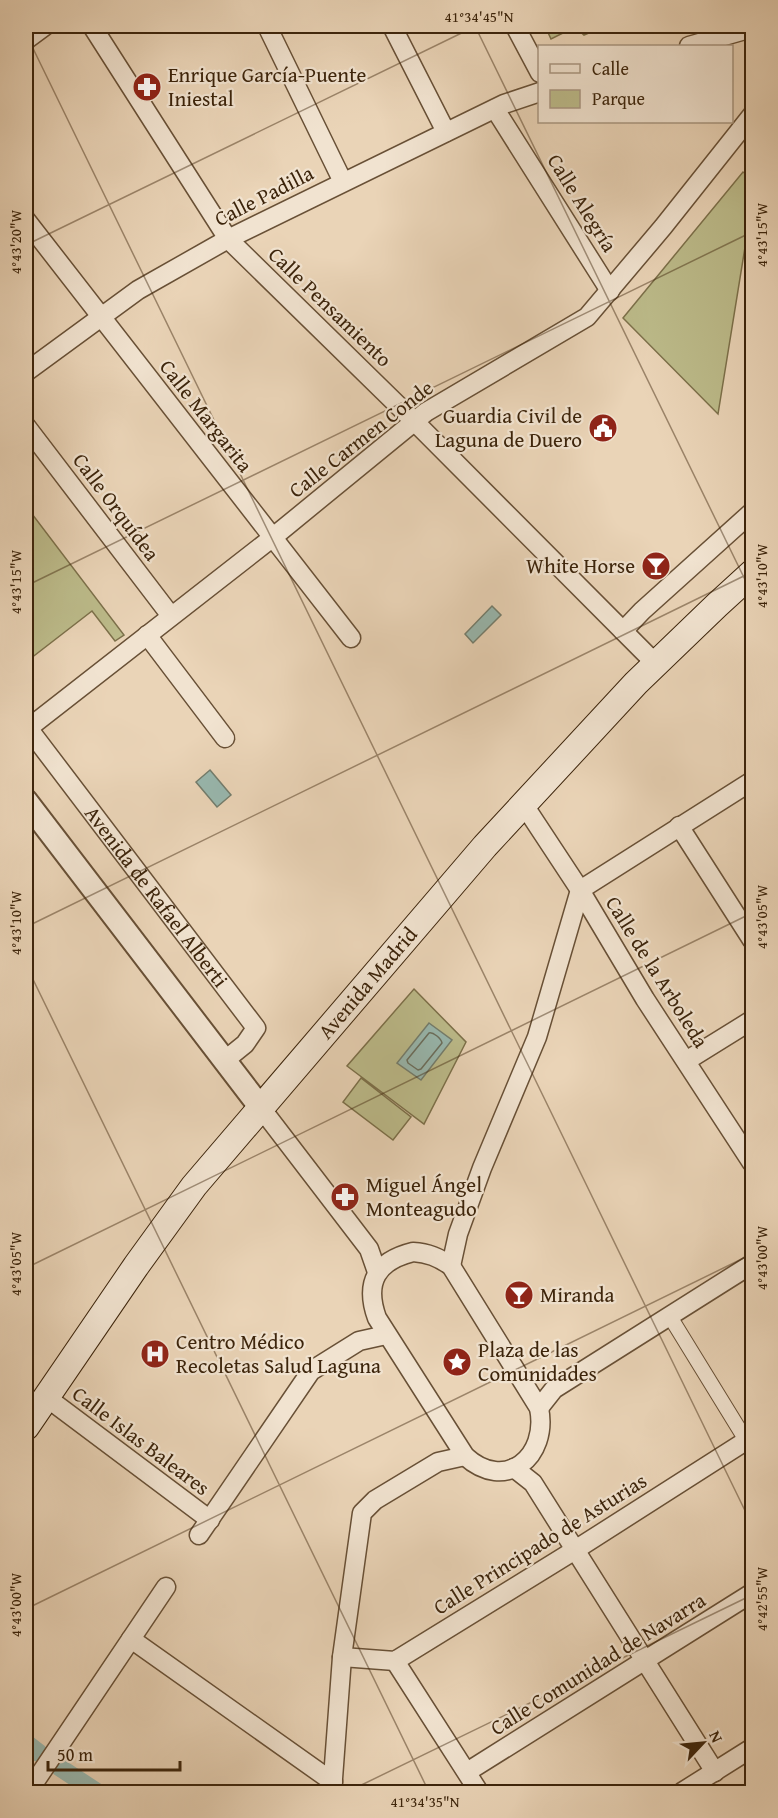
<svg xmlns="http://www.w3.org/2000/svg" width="778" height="1818" viewBox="0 0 778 1818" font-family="'Gentium Book Plus',serif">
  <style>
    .green { fill: #bcbb8a; stroke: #7c704a; stroke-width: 1.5 }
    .water { fill: #98b8af; stroke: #737d6d; stroke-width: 1.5 }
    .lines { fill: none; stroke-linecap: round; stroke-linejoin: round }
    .shore { stroke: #6a6e5d; stroke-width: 1.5 }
    .canal { stroke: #98b8af; stroke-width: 18 }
    .pedestrian-casing { stroke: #685036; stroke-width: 16 }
    .minor-casing { stroke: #685036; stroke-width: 21 }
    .tertiary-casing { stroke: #685036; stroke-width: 26 }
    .secondary-casing { stroke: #3c240b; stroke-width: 28 }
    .pedestrian { stroke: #f1e3d0; stroke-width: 14 }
    .minor { stroke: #f1e3d0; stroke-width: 18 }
    .tertiary { stroke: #f1e3d0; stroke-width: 22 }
    .secondary { stroke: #f1e3d0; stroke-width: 26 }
    .ticks { fill: none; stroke: #3c240b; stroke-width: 1.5; stroke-opacity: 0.45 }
    .labels { text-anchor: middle; stroke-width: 4.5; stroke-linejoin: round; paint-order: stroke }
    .poi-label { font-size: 21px; fill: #3c240b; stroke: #f1e3d0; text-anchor: start }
    .street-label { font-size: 21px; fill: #3c240b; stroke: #f1e3d0 }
    .neatline { fill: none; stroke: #3c240b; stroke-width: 2 }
    .ticks-label { font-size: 15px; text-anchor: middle; fill: #3c240b }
  </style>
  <rect width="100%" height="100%" fill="#ead4b7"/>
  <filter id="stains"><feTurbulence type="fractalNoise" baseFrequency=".00333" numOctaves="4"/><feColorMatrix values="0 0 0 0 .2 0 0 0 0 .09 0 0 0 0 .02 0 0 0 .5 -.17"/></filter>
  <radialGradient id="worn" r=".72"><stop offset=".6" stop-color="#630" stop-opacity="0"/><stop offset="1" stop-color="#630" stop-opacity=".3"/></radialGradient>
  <path class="green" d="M 545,26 L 605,26 L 584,35 L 575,27 L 551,39 Z
    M 743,172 L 752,179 L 752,204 L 718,414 L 623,318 Z
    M 26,506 L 124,635 L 115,641 L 92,611 L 26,662 Z
    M 414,989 L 466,1042 L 424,1124 L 347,1066 Z
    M 361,1078 L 411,1117 L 393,1140 L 343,1102 Z"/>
  <path class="water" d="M 492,606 L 501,615 L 473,643 L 465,634 Z
    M 210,770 L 231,795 L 217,807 L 196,782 Z
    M 429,1023 L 452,1040 L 421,1080 L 397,1063 Z"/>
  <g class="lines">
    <path class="shore" d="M 429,1033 C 433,1032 441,1038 442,1043 L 421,1069 L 418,1070 L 408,1063 L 407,1060 Z"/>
    <path class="canal" d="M 26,1743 L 39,1753
      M 59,1767 L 97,1792"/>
    <g class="pedestrian-casing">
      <path id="pedestrian" d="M 669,1315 L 752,1450"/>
    </g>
    <g class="minor-casing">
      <g id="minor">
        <path d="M 92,26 L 228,239 L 414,421 L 656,664"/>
        <path d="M 267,26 L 343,182"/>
        <path d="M 392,26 L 446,132"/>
        <path d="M 515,26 L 540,73"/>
        <path d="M 26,40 L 45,26"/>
        <path d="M 689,46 L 752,28"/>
        <path d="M 495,109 L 610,291"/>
        <path d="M 26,220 L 351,638"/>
        <path d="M 26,372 L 138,290 L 228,239 L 504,104 L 540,92"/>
        <path d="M 26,426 L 171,616"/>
        <path d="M 623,631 L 642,611 L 752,512"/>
        <path d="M 147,635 L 225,738"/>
        <path id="s1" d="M 28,728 L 256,1028 L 245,1044 L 224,1061"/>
        <path d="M 26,730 L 272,538 L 426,412 L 587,317 L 663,227 L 752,115"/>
        <path d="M 524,805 L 580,890 L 645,999 L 752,1163"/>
        <path d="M 679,826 L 752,940"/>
        <path d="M 580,890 L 752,781"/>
        <path d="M 686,1061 L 752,1020"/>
        <path d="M 261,1108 L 369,1249 L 377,1272"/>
        <path d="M 413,1252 C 428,1253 438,1257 451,1266 L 539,1408 C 549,1457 505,1493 465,1456 L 377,1318 C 364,1282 377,1261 413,1252 Z"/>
        <path d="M 451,1266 L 458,1234 L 482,1168 L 537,1037 L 580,890"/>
        <path d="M 46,1397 L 210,1520"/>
        <path d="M 539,1408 L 554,1389 L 752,1264"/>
        <path d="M 514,1468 L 533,1483 L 715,1772"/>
        <path d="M 199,1535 L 311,1371 L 359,1341 L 386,1335"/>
        <path d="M 131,1639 L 333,1782"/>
        <path d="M 342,1657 L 395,1661 L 575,1550 L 752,1437"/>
        <path d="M 395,1661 L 479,1792"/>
        <path d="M 467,1772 L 752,1593"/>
        <path d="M 28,1792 L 166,1587"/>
        <path d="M 332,1792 L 342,1657 L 362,1513 L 375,1500 L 438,1462 L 465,1456"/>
        <path d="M 682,1792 L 752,1748"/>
      </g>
    </g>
    <g class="tertiary-casing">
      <path id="tertiary" d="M 26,801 L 261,1108"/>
    </g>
    <g class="secondary-casing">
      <g id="secondary">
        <path id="s2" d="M 26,1427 L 136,1266 L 194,1186 L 485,846 L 636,683 L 717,605 L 752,573"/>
      </g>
    </g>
    <use href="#pedestrian" class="pedestrian"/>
    <use href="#minor" class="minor"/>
    <use href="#tertiary" class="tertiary"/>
    <use href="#secondary" class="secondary"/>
  </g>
  <path class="ticks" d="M 475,26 L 752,594M 26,34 L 752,1525M 26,245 L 476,26M 26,586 L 752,232M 26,927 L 752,572M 26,965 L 429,1792M 26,1268 L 752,913M 26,1609 L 752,1254M 347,1792 L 752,1595"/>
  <defs>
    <g id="pharmacy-disc" transform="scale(1.5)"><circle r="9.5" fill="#8f2418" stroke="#f1e3d0"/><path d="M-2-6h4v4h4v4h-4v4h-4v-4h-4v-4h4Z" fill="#fff"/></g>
    <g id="civic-disc" transform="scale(1.5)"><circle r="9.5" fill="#8f2418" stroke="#f1e3d0"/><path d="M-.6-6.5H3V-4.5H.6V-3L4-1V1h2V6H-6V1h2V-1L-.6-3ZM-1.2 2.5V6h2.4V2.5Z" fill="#fff"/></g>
    <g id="bar-disc" transform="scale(1.5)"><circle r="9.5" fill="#8f2418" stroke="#f1e3d0"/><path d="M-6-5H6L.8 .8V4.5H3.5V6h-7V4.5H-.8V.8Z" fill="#fff"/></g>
    <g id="hospital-disc" transform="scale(1.5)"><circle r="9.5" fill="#8f2418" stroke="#f1e3d0"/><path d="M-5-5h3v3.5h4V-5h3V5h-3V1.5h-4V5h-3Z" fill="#fff"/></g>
    <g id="sight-disc" transform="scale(1.5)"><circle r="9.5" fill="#8f2418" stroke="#f1e3d0"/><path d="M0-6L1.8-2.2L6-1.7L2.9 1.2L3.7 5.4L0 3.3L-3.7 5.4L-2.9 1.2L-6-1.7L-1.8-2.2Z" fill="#fff"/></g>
  </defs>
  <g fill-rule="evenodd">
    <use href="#pharmacy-disc" x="147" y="87"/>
    <use href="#civic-disc" x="603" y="428"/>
    <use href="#bar-disc" x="656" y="566"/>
    <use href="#pharmacy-disc" x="345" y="1197"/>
    <use href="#bar-disc" x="519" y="1295"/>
    <use href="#hospital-disc" x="155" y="1354"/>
    <use href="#sight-disc" x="457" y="1362"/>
  </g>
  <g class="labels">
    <g class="poi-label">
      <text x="168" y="82">Enrique García-Puente<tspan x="168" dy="24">Iniestal</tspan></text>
      <text x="582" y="423" text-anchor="end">Guardia Civil de<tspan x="582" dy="24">Laguna de Duero</tspan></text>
      <text x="635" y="573" text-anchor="end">White Horse</text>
      <text x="366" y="1192">Miguel Ángel<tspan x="366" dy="24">Monteagudo</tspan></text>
      <text x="540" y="1302">Miranda</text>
      <text x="176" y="1349">Centro Médico<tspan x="176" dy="24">Recoletas Salud Laguna</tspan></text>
      <text x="478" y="1357">Plaza de las<tspan x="478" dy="24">Comunidades</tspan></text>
    </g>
    <g class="street-label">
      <text transform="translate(264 196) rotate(-27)" y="7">Calle Padilla</text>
      <text transform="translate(582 203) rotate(58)" y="7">Calle Alegría</text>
      <text transform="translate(330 307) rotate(44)" y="7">Calle Pensamiento</text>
      <text transform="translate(206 416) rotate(52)" y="7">Calle Margarita</text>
      <text transform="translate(361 439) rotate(-38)" y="7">Calle Carmen Conde</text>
      <text transform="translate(116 507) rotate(53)" y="7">Calle Orquídea</text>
      <text dy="7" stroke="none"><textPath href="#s1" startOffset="212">Avenida de Rafael Alberti</textPath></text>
      <text transform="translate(657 972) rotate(58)" y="7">Calle de la Arboleda</text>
      <text dy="7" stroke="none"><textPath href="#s2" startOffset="561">Avenida Madrid</textPath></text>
      <text transform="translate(141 1441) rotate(37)" y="7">Calle Islas Baleares</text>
      <text transform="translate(540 1544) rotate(-32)" y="7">Calle Principado de Asturias</text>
      <text transform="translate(598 1664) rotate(-32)" y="7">Calle Comunidad de Navarra</text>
    </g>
  </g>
  <rect width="778" height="1818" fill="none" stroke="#ead4b7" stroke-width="66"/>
  <rect x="538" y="45" width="195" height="78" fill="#f1e3d0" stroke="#a99781" stroke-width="1.5"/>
  <rect x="550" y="64" width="30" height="9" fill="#f1e3d0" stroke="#a99781" stroke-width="1.5"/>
  <text x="592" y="75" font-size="18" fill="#3c240b">Calle</text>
  <rect x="550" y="90" width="30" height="18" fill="#bcbb8a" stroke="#a99781" stroke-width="1.5"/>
  <text x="592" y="105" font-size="18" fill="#3c240b">Parque</text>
  <g transform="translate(703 1743) rotate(64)" stroke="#f1e3d0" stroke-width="4.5" paint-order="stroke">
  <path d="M0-4.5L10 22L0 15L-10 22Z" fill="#3c240b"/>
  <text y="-9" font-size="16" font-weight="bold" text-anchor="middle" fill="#3c240b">N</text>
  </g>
  <path d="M48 1761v9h132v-9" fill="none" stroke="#3c240b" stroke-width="3"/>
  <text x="57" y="1761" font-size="18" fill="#3c240b" stroke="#f1e3d0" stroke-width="4.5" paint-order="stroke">50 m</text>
  <rect x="33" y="33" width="712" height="1752" class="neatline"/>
  <g class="ticks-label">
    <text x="479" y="22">41°34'45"N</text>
    <text transform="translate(762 235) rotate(-90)" y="5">4°43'15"W</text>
    <text transform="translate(16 242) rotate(-90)" y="5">4°43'20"W</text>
    <text transform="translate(762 576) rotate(-90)" y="5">4°43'10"W</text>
    <text transform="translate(16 582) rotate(-90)" y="5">4°43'15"W</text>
    <text transform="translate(762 917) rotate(-90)" y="5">4°43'05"W</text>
    <text transform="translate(16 923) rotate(-90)" y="5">4°43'10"W</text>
    <text transform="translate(762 1258) rotate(-90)" y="5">4°43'00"W</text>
    <text transform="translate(16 1264) rotate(-90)" y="5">4°43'05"W</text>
    <text transform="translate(762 1599) rotate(-90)" y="5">4°42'55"W</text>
    <text transform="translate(16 1605) rotate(-90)" y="5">4°43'00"W</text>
    <text x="425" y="1807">41°34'35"N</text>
  </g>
  <rect width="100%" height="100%" filter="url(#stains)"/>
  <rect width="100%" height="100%" fill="url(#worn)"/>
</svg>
